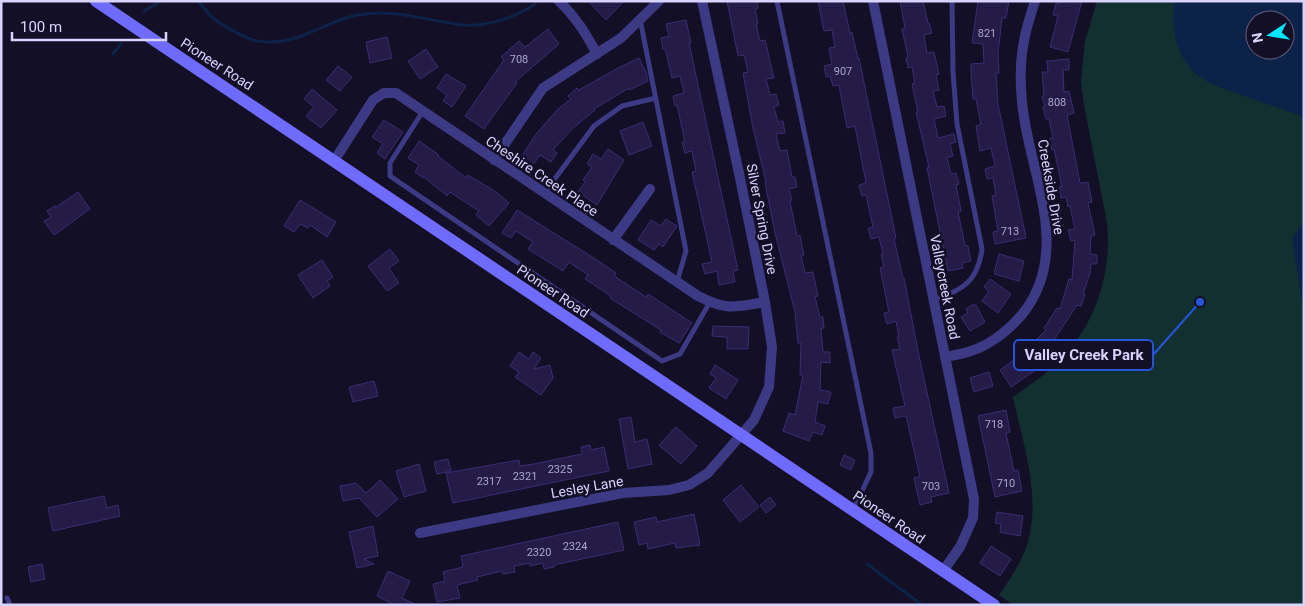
<svg xmlns="http://www.w3.org/2000/svg" width="1305" height="606" viewBox="0 0 1305 606" font-family="Roboto,sans-serif">
  <style>
    .green { fill: #12302f; fill-rule: evenodd }
    .water { fill: #0c2248; fill-rule: evenodd }
    .lines { fill: none; stroke-linecap: round; stroke-linejoin: round }
    .stream { stroke: #0c2248; stroke-width: 3 }
    .building { fill: #241b47; stroke: #3b2d73 }
    .service { stroke: #3d3a85; stroke-width: 5 }
    .minor { stroke: #3d3a85; stroke-width: 10 }
    .secondary { stroke: #6f6bff; stroke-width: 12 }
    .labels { text-anchor: middle; stroke-width: 5; stroke-linejoin: round; paint-order: stroke }
    .number-label { font-size: 11px; fill: #aca6d1 }
    .street-label { font-size: 14px; fill: #d9d4ff; stroke: #130f26 }
    .leader { fill: none; stroke: #2655da; stroke-width: 2 }
    .callout-dot { fill: #2655da; stroke: #130f26; stroke-width: 2 }
    .callout { fill: #130f26; stroke: #2655da; stroke-width: 2 }
    .callout-label { font-size: 15px; text-anchor: middle; font-weight: bold; fill: #d9d4ff }
  </style>
  <rect width="100%" height="100%" fill="#130f26"/>
  <path class="green" d="M 1097,1 L 1304,1 L 1304,605 L 1013,605 L 999,595 C 1010,579 1021,563 1027,545 C 1042,497 1023,444 1013,397 C 1030,385 1048,373 1062,358 C 1096,323 1112,272 1107,223 L 1084,105 L 1081,81 L 1085,41 ZM 1255,20 L 1285,20 L 1285,50 L 1255,50 Z"/>
  <path class="water" d="M 1175,1 L 1304,1 L 1304,117 C 1286,110 1268,104 1250,98 C 1233,92 1215,87 1200,77 C 1176,59 1170,28 1175,1 ZM 1255,20 L 1285,20 L 1285,50 L 1255,50 Z
    M 1304,222 L 1304,302 L 1302,301 L 1292,238 Z"/>
  <g class="lines">
    <path class="stream" d="M 198,1 C 203,7 208,13 213,18 C 220,24 248,40 257,41 C 300,47 320,22 358,15 C 396,8 427,21 463,25 C 487,27 516,17 535,4
      M 144,11 L 161,1
      M 113,54 L 121,44
      M 867,564 L 922,605"/>
  </g>
  <path class="building" d="M 588,1 L 624,1 L 606,20 Z
    M 727,1 L 757,1 L 758,8 L 755,9 L 758,24 L 756,24 L 760,41 L 765,40 L 774,78 L 766,79 L 770,95 L 776,94 L 779,105 L 774,107 L 778,122 L 783,121 L 785,133 L 776,134 L 780,151 L 787,150 L 792,177 L 795,177 L 797,187 L 789,189 L 792,200 L 790,201 L 797,236 L 800,236 L 804,255 L 801,255 L 805,273 L 813,272 L 818,296 L 815,297 L 820,317 L 823,317 L 824,328 L 821,328 L 823,352 L 830,352 L 830,363 L 821,362 L 820,390 L 831,392 L 828,404 L 818,402 L 815,422 L 825,426 L 822,435 L 813,432 L 809,441 L 783,431 L 789,413 L 795,415 L 803,375 L 800,375 L 801,343 L 798,343 L 795,312 L 775,233 L 765,183 L 766,182 L 753,128 L 743,73 L 748,72 L 744,55 L 738,56 Z
    M 818,1 L 843,1 L 850,33 L 852,32 L 858,59 L 859,58 L 896,238 L 894,239 L 903,278 L 904,278 L 919,356 L 949,493 L 931,497 L 932,502 L 920,505 L 914,478 L 920,477 L 906,416 L 895,418 L 893,408 L 905,406 L 892,350 L 900,349 L 897,337 L 899,337 L 896,321 L 887,324 L 884,313 L 889,312 L 880,268 L 884,267 L 881,254 L 883,254 L 879,237 L 871,239 L 868,228 L 873,227 L 866,195 L 862,196 L 859,185 L 866,183 L 855,126 L 847,128 L 839,85 L 833,86 L 830,76 L 826,77 L 824,66 L 832,64 L 829,48 L 835,47 L 832,30 L 824,31 Z
    M 900,1 L 923,1 L 928,23 L 929,23 L 932,33 L 924,35 L 927,53 L 934,52 L 939,74 L 936,75 L 939,90 L 933,91 L 937,107 L 944,106 L 946,116 L 934,119 L 938,138 L 954,134 L 956,142 L 950,144 L 953,156 L 947,158 L 951,174 L 956,173 L 959,184 L 956,185 L 961,211 L 958,212 L 965,245 L 968,246 L 971,261 L 962,263 L 963,268 L 948,271 L 927,168 L 929,167 L 916,112 L 918,112 L 912,84 L 915,83 L 912,67 L 908,68 L 906,58 L 908,57 L 902,29 L 905,28 Z
    M 978,1 L 1009,1 L 1006,18 L 1002,18 L 998,53 L 999,73 L 996,73 L 998,104 L 1026,238 L 995,244 L 993,232 L 998,231 L 992,196 L 996,195 L 993,178 L 987,179 L 985,169 L 995,166 L 991,148 L 980,151 L 976,126 L 981,124 L 976,99 L 973,99 L 971,74 L 971,64 L 984,63 L 983,44 L 972,43 Z
    M 1060,1 L 1082,1 L 1068,52 L 1050,47 L 1058,16 L 1053,15 L 1056,3 L 1059,4 Z
    M 686,20 L 691,43 L 689,43 L 738,270 L 733,271 L 735,282 L 719,285 L 717,271 L 705,274 L 702,264 L 712,262 L 692,172 L 696,171 L 692,151 L 685,153 L 682,142 L 685,142 L 677,105 L 675,106 L 673,96 L 684,93 L 680,76 L 672,78 L 665,48 L 663,49 L 661,38 L 669,36 L 666,24 Z
    M 548,29 L 559,44 L 515,82 L 517,83 L 484,129 L 465,116 L 504,60 L 501,57 L 519,41 L 525,47 Z
    M 387,37 L 392,58 L 370,63 L 366,42 Z
    M 426,49 L 438,67 L 420,79 L 408,61 Z
    M 639,58 L 646,72 L 648,81 L 629,90 L 629,88 L 594,109 L 595,110 L 573,128 L 553,150 L 557,153 L 551,162 L 540,155 L 533,165 L 521,157 L 537,133 L 558,109 L 571,99 L 568,96 L 577,88 L 579,90 L 620,67 Z
    M 1069,59 L 1069,70 L 1063,70 L 1064,92 L 1069,91 L 1074,113 L 1067,115 L 1080,183 L 1088,182 L 1092,202 L 1088,203 L 1095,235 L 1091,236 L 1090,254 L 1097,255 L 1097,264 L 1091,264 L 1090,273 L 1083,294 L 1085,294 L 1081,306 L 1077,305 L 1050,346 L 1055,351 L 1034,371 L 1011,387 L 1000,370 L 1021,355 L 1046,330 L 1044,328 L 1057,308 L 1060,309 L 1069,279 L 1072,280 L 1075,240 L 1071,241 L 1068,230 L 1075,229 L 1070,206 L 1068,207 L 1066,197 L 1061,198 L 1059,187 L 1062,187 L 1054,149 L 1052,150 L 1049,139 L 1053,138 L 1049,119 L 1046,119 L 1043,107 L 1045,107 L 1042,96 L 1044,96 L 1042,72 L 1048,72 L 1047,61 Z
    M 338,66 L 352,77 L 340,91 L 326,80 Z
    M 446,74 L 466,86 L 452,107 L 443,101 L 447,95 L 437,88 Z
    M 312,89 L 337,110 L 321,128 L 306,116 L 314,107 L 304,99 Z
    M 384,120 L 403,132 L 385,159 L 377,153 L 383,144 L 372,137 Z
    M 643,122 L 652,146 L 629,155 L 620,131 Z
    M 419,141 L 439,155 L 438,156 L 466,178 L 468,175 L 496,192 L 509,203 L 489,226 L 476,215 L 479,211 L 450,192 L 447,196 L 424,177 L 423,178 L 415,172 L 419,165 L 408,158 Z
    M 608,149 L 624,160 L 597,205 L 578,192 L 585,182 L 583,180 L 592,167 L 587,164 L 593,154 L 601,159 Z
    M 78,192 L 90,209 L 54,235 L 44,221 L 51,217 L 47,211 L 55,206 L 56,207 Z
    M 300,200 L 336,222 L 327,237 L 310,225 L 308,228 L 300,224 L 294,232 L 284,226 Z
    M 517,210 L 597,260 L 616,273 L 614,276 L 646,297 L 648,294 L 692,323 L 679,343 L 660,332 L 661,330 L 610,298 L 611,296 L 585,279 L 588,275 L 569,262 L 563,271 L 528,249 L 533,242 L 516,231 L 511,238 L 502,233 Z
    M 666,219 L 677,226 L 663,247 L 659,244 L 654,250 L 638,240 L 651,220 L 661,226 Z
    M 390,249 L 399,261 L 389,268 L 399,283 L 387,291 L 368,266 Z
    M 999,254 L 1024,261 L 1019,281 L 994,274 Z
    M 322,260 L 333,277 L 327,281 L 330,286 L 313,298 L 298,275 Z
    M 990,279 L 1011,294 L 998,313 L 982,301 L 989,291 L 984,287 Z
    M 972,305 L 976,305 L 985,322 L 970,331 L 961,317 L 968,313 L 966,309 Z
    M 713,326 L 749,327 L 748,349 L 727,349 L 727,337 L 712,336 Z
    M 519,352 L 529,359 L 533,352 L 541,358 L 534,369 L 550,365 L 553,378 L 541,395 L 515,377 L 519,372 L 510,366 Z
    M 715,365 L 738,380 L 726,399 L 709,388 L 716,378 L 710,374 Z
    M 989,372 L 993,386 L 974,392 L 970,378 Z
    M 374,381 L 378,396 L 353,402 L 349,387 Z
    M 1006,410 L 1010,432 L 1006,433 L 1014,471 L 1018,470 L 1022,491 L 995,497 L 978,416 Z
    M 631,417 L 635,442 L 647,439 L 652,464 L 628,469 L 619,419 Z
    M 676,427 L 697,446 L 681,464 L 659,445 Z
    M 590,445 L 591,450 L 604,447 L 609,471 L 453,503 L 446,473 L 519,460 L 520,466 L 534,464 L 582,454 L 581,447 Z
    M 844,455 L 855,460 L 851,470 L 840,465 Z
    M 448,459 L 451,471 L 437,474 L 434,462 Z
    M 419,464 L 426,491 L 404,497 L 396,471 Z
    M 380,480 L 398,499 L 377,517 L 359,498 L 343,501 L 340,486 L 356,483 L 366,493 Z
    M 741,485 L 759,507 L 740,522 L 723,500 Z
    M 104,496 L 107,508 L 118,505 L 120,516 L 53,531 L 48,508 Z
    M 770,497 L 776,505 L 766,513 L 760,505 Z
    M 997,512 L 1023,516 L 1020,536 L 1000,532 L 1001,524 L 995,523 Z
    M 694,514 L 700,545 L 676,548 L 675,543 L 648,549 L 647,543 L 639,545 L 634,522 L 656,517 L 657,522 Z
    M 618,522 L 624,550 L 554,565 L 554,567 L 544,569 L 543,563 L 530,566 L 530,563 L 514,566 L 515,572 L 503,574 L 502,571 L 477,577 L 478,580 L 457,585 L 460,598 L 437,602 L 433,584 L 445,581 L 443,572 L 463,567 L 461,556 Z
    M 373,526 L 378,556 L 364,559 L 374,564 L 357,568 L 349,532 Z
    M 991,546 L 1011,559 L 1000,576 L 980,563 Z
    M 42,564 L 45,579 L 31,582 L 28,567 Z
    M 388,571 L 410,581 L 402,598 L 417,605 L 395,605 L 377,596 Z"/>
  <g class="lines">
    <path class="service" d="M 777,1 L 871,453 L 871,472 L 853,510
      M 640,19 L 686,251 L 677,282
      M 423,111 L 390,163 L 390,176 L 662,361 L 680,354 L 710,302
      M 545,192 L 594,126 L 622,106 L 656,98
      M 934,300 C 963,290 978,281 982,249 L 957,124 L 953,72 L 952,1
      M 7,598 L 10,605"/>
    <path class="minor" d="M 559,1 C 576,17 586,34 597,54
      M 873,1 L 974,499 L 973,518 L 960,547 L 943,571
      M 494,160 L 543,88 L 621,38 L 659,1
      M 334,161 L 373,100 L 384,93 L 396,93 L 698,296 C 727,311 734,307 765,302
      M 613,240 L 650,189
      M 945,357 C 954,355 963,354 971,351 C 993,344 1014,326 1027,308 C 1071,244 1028,170 1022,102 C 1020,82 1020,61 1024,41 C 1026,28 1031,14 1035,1
      M 420,533 L 623,493 L 669,490 L 689,485 L 708,473 L 754,420 L 769,387 L 772,347 L 765,302 L 740,178 L 702,1"/>
    <path class="secondary" d="M 96,1 L 994,605"/>
  </g>
  <g class="labels">
    <g class="number-label">
      <text x="987" y="37">821</text>
      <text x="519" y="63">708</text>
      <text x="843" y="75">907</text>
      <text x="1057" y="106">808</text>
      <text x="1010" y="235">713</text>
      <text x="994" y="428">718</text>
      <text x="560" y="473">2325</text>
      <text x="525" y="480">2321</text>
      <text x="489" y="485">2317</text>
      <text x="1006" y="487">710</text>
      <text x="931" y="490">703</text>
      <text x="575" y="550">2324</text>
      <text x="539" y="556">2320</text>
    </g>
    <g class="street-label">
      <text transform="translate(217 64) rotate(33)" y="5">Pioneer Road</text>
      <text transform="translate(542 176) rotate(34)" y="5">Cheshire Creek Place</text>
      <text transform="translate(1051 187) rotate(80)" y="5">Creekside Drive</text>
      <text transform="translate(762 219) rotate(79)" y="5">Silver Spring Drive</text>
      <text transform="translate(945 287) rotate(79)" y="5">Valleycreek Road</text>
      <text transform="translate(553 291) rotate(34)" y="5">Pioneer Road</text>
      <text transform="translate(587 487) rotate(-10)" y="5">Lesley Lane</text>
      <text transform="translate(889 517) rotate(34)" y="5">Pioneer Road</text>
    </g>
  </g>
  <path class="leader" d="M1200 302L1153 355"/>
  <circle class="callout-dot" cx="1200" cy="302" r="5"/>
  <rect class="callout" x="1014" y="340" width="139" height="30" rx="5"/>
  <g class="callout-label">
    <text x="1084" y="360">Valley Creek Park</text>
  </g>
  <rect width="1305" height="606" fill="none" stroke="#d9d4ff" stroke-width="5"/>
  <g transform="translate(1270 35) rotate(258)"><circle r="24" fill="#130f26" stroke="#625e7d"/>
  <path d="M0-4L9 19L0 12L-9 19Z" fill="#00e5ff"/>
  <text y="-8" font-size="14" font-weight="bold" text-anchor="middle" fill="#d9d4ff">N</text>
  </g>
  <path d="M12 32v8h154v-8" fill="none" stroke="#d9d4ff" stroke-width="2.5"/>
  <text x="20" y="32" font-size="15" fill="#d9d4ff" stroke="#130f26" stroke-width="4" paint-order="stroke">100 m</text>
</svg>
